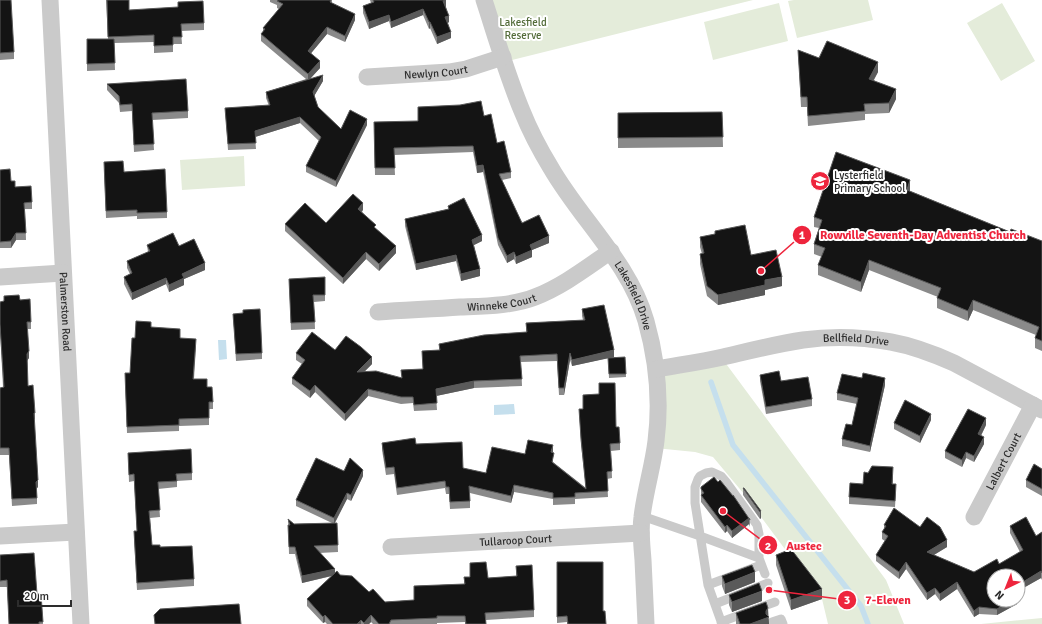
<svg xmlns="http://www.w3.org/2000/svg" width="1042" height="624" viewBox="0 0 1042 624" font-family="Signika,sans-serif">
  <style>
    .green { fill: #e4ecda }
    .water { fill: #c5dfed }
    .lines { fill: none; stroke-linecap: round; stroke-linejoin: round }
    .stream { stroke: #c5dfed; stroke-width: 5.5 }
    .lane { stroke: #cacaca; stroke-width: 9 }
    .street { stroke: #cacaca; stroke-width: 17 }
    .wall { fill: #8a8a8a }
    .shaded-wall { fill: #5a5a5a }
    .building { fill: #141414; stroke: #5a5a5a }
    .labels { text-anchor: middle; stroke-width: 4; stroke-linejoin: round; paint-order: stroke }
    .park-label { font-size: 11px; fill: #526b38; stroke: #fff }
    .street-label { font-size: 11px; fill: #2d2d2d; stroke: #fff }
    .poi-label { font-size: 11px; fill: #2d2d2d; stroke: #fff; text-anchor: start }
    .leader { fill: none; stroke: #ee253d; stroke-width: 1.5 }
    .callout-dot { fill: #ee253d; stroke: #fff; stroke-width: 1.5 }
    .mark-label { font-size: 12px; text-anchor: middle; font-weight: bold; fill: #fff }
    .callout-label { font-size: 12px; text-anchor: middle; font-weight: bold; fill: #ee253d; stroke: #fff; stroke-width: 4; stroke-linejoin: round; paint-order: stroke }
  </style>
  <rect width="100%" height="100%" fill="#fff"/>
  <path class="green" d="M 484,0 L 753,0 L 504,62 Z
    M 794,0 L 868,0 L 873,20 L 797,38 L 788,1 Z
    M 779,3 L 788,41 L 713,60 L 704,22 Z
    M 1002,3 L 1035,61 L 1001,81 L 967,23 Z
    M 244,156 L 245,186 L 182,190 L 180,160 Z
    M 721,357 L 886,580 L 904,624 L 828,624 L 822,599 L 744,494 L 713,457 L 695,452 L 655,448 L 657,369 Z
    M 1042,618 L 1042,624 L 981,624 Z"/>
  <path class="water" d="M 218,340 L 226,340 L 227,359 L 219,360 Z
    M 514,404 L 515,414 L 494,415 L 494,405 Z"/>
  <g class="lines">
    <path class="stream" d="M 711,382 L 733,445 L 861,606 L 868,624"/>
    <path class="lane" d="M 642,516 L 700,536 L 759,558 L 765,574
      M 708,585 L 761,565
      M 715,604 L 768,583
      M 721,622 L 775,602
      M 772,622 L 781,619 L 783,624
      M 722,624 L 708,585 L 695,503 L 695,487 L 698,479 L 700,476 L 706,473 L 712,472 L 721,476 L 727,483 L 757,525 L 759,534 L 759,558"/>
    <g class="street">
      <path id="s1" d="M 50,0 L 81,624"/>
      <path id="s2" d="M 484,0 C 496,37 507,75 522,111 C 530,131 540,150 551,168 C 581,220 629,262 646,321 C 657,360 661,401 656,441 C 653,466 645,491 642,517 C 640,531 642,546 643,560 C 644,582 645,603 646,624"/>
      <path id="s3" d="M 367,77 L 449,72 L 466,69 L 503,57"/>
      <path d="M 0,277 L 63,273"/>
      <path id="s4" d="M 378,312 C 406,310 433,309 460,307 C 485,306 512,306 535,297 C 563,286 586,268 611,251"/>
      <path id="s5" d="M 657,369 C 679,365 701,362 723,357 C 749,351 776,344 803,340 C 832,336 862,337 891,342 C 913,346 934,354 954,363 L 1042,410"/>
      <path id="s6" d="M 974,517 L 1033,405"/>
      <path d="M 0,536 L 76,532"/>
      <path id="s7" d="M 391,547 L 641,533"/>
    </g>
  </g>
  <path class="wall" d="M 0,0 L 14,52 L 14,59 L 0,60 Z
    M 106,0 L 129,0 L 129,10 L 204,23 L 204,30 L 181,31 L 182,44 L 173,44 L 173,52 L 154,53 L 154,42 L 114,43 L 115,70 L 87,71 L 87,39 L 108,39 Z
    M 270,0 L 332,0 L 332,3 L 355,20 L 345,42 L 327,34 L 311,53 L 320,68 L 311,78 L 323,81 L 314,96 L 318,107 L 341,129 L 367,125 L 336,187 L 306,172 L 306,166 L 319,141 L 300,123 L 255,137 L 256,149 L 228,150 L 225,108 L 269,106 L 266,98 L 266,92 L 306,79 L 261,41 L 261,34 L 263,32 L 263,28 L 279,9 L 277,8 L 277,5 L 270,2 Z
    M 370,0 L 446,0 L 446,7 L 449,22 L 448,23 L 451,38 L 437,44 L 430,28 L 429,29 L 423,15 L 391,28 L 389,21 L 369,29 L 363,13 L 363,6 L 371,3 Z
    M 798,50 L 819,58 L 878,72 L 874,80 L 896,99 L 889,113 L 865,114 L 865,120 L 808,126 L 807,107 L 801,107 Z
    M 107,84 L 188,111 L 188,118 L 152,120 L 154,150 L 134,152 L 132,111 L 120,112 L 119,103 L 107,90 Z
    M 722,112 L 723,147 L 618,148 L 618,113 Z
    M 484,116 L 511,172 L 511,178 L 502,180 L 522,223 L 549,243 L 532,250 L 532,257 L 516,264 L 514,259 L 507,263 L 498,245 L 483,172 L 477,173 L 473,152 L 394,155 L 395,175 L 375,175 L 374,129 L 418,121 Z
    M 104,169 L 124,172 L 167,212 L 167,218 L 137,219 L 137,216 L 106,218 Z
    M 0,170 L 11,181 L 15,187 L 32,202 L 32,209 L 25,209 L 26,240 L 16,240 L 11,248 L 0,248 Z
    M 910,190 L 910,191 L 1010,232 L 1042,241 L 1042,351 L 1035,348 L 1035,338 L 1036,335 L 973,310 L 968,321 L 937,308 L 937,298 L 938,297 L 869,270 L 861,292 L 818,275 L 818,265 L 822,257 L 814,254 L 814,244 L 819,228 L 814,227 L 814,217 Z
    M 448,206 L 482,241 L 474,245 L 480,276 L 461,281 L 456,261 L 416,270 L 405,226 L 405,219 L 448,209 Z
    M 363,210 L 362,212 L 396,253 L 379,271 L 366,259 L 343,284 L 285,231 L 285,224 L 326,223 Z
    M 715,231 L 751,255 L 782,286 L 765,290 L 765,295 L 718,305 L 707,296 L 700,264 L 700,254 L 702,254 L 700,247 L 700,237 L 715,234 Z
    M 147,245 L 179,246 L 205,270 L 184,279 L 184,285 L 169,292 L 166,284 L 132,300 L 124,284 L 124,277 L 130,274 L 127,268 L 127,261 L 148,252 Z
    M 289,279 L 325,295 L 325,301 L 314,302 L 315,329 L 291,330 Z
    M 20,300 L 31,322 L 31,329 L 27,329 L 29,358 L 27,360 L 28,386 L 35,413 L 35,419 L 34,419 L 38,487 L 37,488 L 37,504 L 12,506 L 9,455 L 0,455 L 0,388 L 3,387 L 0,331 L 0,302 Z
    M 582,309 L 614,357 L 611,357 L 625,357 L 626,377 L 609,378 L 608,358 L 572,366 L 570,360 L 564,395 L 559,395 L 557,361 L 521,362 L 522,386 L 474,388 L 436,396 L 437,410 L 414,411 L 413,403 L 401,404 L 368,396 L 345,421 L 315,392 L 310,398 L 292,384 L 292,378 L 302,364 L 296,360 L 296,353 L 335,350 L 372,364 L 364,372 L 402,378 L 401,370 L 423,369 L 422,351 L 439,350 L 439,344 L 526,332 L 526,323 L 583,320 L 582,316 Z
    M 233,314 L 262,353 L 262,359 L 236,361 Z
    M 151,327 L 180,338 L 196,346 L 194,379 L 207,387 L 213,402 L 213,409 L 209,409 L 209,425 L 179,426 L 179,431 L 127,433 L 125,373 L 130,373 L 135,338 Z
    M 760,375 L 781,381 L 812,399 L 812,406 L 766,414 L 760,381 Z
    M 599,383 L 616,427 L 620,443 L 620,450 L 611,451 L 612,478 L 607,479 L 608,497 L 575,499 L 575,504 L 553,505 L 553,499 L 514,492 L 511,503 L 470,493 L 470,508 L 450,509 L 449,494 L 446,494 L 445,488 L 397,495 L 394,474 L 386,475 L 382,450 L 382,443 L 416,444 L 463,468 L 486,473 L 525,454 L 553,452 L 553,462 L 586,488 L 581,445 L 579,409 L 583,409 L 583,395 L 599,394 Z
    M 885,385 L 870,452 L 842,446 L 842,439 L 852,425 L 857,404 L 837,400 L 837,393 Z
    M 931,420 L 920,443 L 894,429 L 894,423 Z
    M 986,425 L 981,436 L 984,444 L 974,462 L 966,458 L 962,467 L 945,458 L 945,451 Z
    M 128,453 L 192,473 L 192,480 L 177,481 L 177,487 L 158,489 L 160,517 L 150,518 L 152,545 L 160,547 L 194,579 L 194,586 L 137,590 L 134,538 L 134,531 L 137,531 L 134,481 L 129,482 Z
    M 1042,469 L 1042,496 L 1026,487 L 1026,480 Z
    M 868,473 L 893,474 L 893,484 L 896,491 L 895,507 L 849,504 L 849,497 L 863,484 Z
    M 363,476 L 351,501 L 347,499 L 335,523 L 337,523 L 338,552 L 319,553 L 335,573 L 340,575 L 385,602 L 414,600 L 414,586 L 464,584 L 464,577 L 470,577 L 470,563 L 488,578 L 516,576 L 516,566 L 534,610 L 534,617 L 486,620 L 486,624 L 465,624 L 465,622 L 437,623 L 437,624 L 373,624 L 371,622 L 369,624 L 327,624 L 325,622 L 323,623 L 307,606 L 307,599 L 332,576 L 302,583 L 295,554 L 289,554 L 288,519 L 294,524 L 332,523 L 296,506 L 296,500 Z
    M 718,482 L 750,520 L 750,527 L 749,524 L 732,538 L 727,531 L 725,533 L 701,502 L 701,487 Z
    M 743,488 L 761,511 L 761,518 L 760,519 L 743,495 Z
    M 884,525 L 920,527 L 947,547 L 934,555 L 974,572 L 999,564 L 1020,552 L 1010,533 L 1010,526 L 1036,536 L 1042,532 L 1042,580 L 1041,578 L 1018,591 L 1018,576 L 994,576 L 1017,600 L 1017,604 L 997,615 L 979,614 L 974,617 L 957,589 L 940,601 L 935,594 L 927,600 L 906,569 L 899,579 L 876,561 L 876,555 L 885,541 L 882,539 L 882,532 L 884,530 Z
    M 0,555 L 37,594 L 41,594 L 43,624 L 9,624 L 7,587 L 0,587 Z
    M 776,555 L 822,599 L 791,610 L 776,565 Z
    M 557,562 L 603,611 L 606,624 L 567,624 L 567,622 L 557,623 Z
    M 722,576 L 755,582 L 725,594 L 722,586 Z
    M 729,595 L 762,601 L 732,612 L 729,605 Z
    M 736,613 L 768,616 L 769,624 L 736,624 Z"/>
  <path class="shaded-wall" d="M 446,0 L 446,6 L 443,8 L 443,1 Z
    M 423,9 L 423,15 L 391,28 L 391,22 Z
    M 355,14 L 355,20 L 345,42 L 345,36 Z
    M 389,15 L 389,21 L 369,29 L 369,22 Z
    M 449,16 L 449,22 L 445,24 L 445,17 Z
    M 429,22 L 430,22 L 430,28 L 429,29 Z
    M 327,27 L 327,34 L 308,57 L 308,51 Z
    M 451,32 L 451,38 L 437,44 L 437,37 Z
    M 320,61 L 320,68 L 308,81 L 308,74 Z
    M 878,62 L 878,72 L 869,88 L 869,79 Z
    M 323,75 L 323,81 L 313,98 L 313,92 Z
    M 896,89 L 896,99 L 889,113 L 889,103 Z
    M 300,117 L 300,123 L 255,137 L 255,131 Z
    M 367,119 L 367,125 L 336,187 L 336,181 Z
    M 483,165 L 483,172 L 477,173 L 477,166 Z
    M 910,180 L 910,190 L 907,200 L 907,190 Z
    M 363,203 L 363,210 L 358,215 L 358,209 Z
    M 16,233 L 16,240 L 11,248 L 11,241 Z
    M 482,235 L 482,241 L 472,246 L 472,240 Z
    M 549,236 L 549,243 L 532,250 L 532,257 L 516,264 L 516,257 L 530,245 Z
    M 396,246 L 396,253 L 379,271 L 379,264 Z
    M 366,252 L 366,259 L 343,284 L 343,278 Z
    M 514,252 L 514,259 L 507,263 L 507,256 Z
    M 456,255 L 456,261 L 416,270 L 416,264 Z
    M 869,260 L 869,270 L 861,292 L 861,282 Z
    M 205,263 L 205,270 L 184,279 L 184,285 L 169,292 L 169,285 L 182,274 Z
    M 480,269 L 480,276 L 461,281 L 461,274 Z
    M 782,277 L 782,286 L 765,290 L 765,295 L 718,305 L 718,295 L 765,280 Z
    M 166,278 L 166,284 L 132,300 L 132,293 Z
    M 973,300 L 973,310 L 968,321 L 968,311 Z
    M 614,350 L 614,357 L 572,366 L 572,360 Z
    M 29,351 L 29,358 L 27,361 L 27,354 Z
    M 570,353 L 570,360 L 564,395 L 564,388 Z
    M 372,357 L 372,364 L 357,379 L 357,372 Z
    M 885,378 L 885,385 L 870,452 L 870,446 Z
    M 474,381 L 474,388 L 436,396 L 436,389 Z
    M 315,385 L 315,392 L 310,398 L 310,391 Z
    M 368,389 L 368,396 L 345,421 L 345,414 Z
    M 931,414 L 931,420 L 920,443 L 920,436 Z
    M 986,418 L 986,425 L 978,441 L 978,434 Z
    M 984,437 L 984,444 L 974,462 L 974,456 Z
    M 553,445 L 553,452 L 551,459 L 551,452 Z
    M 966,452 L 966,458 L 962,467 L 962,460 Z
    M 363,470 L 363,476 L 351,501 L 351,495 Z
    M 38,480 L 38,487 L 36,489 L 36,482 Z
    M 514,485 L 514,492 L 511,503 L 511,496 Z
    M 347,493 L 347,499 L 334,524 L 334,518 Z
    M 761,511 L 761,518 L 760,519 L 760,512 Z
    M 749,518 L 749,524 L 732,538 L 732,531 Z
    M 727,525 L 727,531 L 725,533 L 725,527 Z
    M 947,540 L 947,547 L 927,559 L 927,552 Z
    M 906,562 L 906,569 L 899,579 L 899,572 Z
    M 335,569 L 335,575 L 302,583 L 302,576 Z
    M 1041,571 L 1041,578 L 1018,591 L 1018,585 Z
    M 755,572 L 755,582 L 725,594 L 725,584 Z
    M 957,582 L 957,589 L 940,601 L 940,594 Z
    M 935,588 L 935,594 L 927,600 L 927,593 Z
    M 822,589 L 822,599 L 791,610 L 791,600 Z
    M 762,591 L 762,601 L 732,612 L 732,602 Z
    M 1012,600 L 1017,600 L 1017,604 L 997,615 L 997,609 Z
    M 979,607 L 979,614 L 974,617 L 974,611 Z
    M 768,608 L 769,624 L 750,624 L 766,611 Z
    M 325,615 L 325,622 L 323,623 L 323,617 Z
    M 371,615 L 371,622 L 369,624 L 364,624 L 364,623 Z
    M 361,620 L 361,624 L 357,624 Z"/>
  <path class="building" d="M 0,0 L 11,0 L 14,52 L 0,53 Z
    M 107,0 L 129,0 L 129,10 L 178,7 L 178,2 L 203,1 L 204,23 L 181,24 L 182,37 L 173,37 L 173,45 L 154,46 L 154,35 L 108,37 Z
    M 278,0 L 331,0 L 330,2 L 355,14 L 345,36 L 327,27 L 308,51 L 320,61 L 308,74 L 261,34 L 265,29 L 263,28 L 283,4 L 277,1 Z
    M 373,0 L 446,0 L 443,1 L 449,16 L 445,17 L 451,32 L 437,37 L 430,22 L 429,22 L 423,9 L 391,22 L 389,15 L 369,22 L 363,6 L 374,2 Z
    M 87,39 L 114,39 L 115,63 L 87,64 Z
    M 827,41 L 878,62 L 869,79 L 896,89 L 889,103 L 864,104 L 865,111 L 808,116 L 807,97 L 801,97 L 798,50 L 819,58 Z
    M 323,75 L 313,92 L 318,107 L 341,129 L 350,110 L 367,119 L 336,181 L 306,166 L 321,137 L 300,117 L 255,131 L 256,143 L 228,144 L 225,108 L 270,105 L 266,92 Z
    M 186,79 L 188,111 L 152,113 L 154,144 L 134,145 L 132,104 L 120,105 L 119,96 L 107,84 Z
    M 481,101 L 484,116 L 491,114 L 497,143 L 504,141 L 511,172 L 499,174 L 522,223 L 539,215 L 549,236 L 530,245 L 532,250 L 516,257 L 514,252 L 507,256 L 498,238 L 483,165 L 477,166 L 473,146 L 394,148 L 395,168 L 375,168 L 374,122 L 418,121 L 418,107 L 460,105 Z
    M 722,112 L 723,137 L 618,138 L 618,113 Z
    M 836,152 L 910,180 L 907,190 L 1010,232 L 1011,229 L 1042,241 L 1042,341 L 1035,338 L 1039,327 L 973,300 L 968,311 L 937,298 L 941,288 L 869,260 L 861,282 L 818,265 L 825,248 L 814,244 L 822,220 L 814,217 Z
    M 123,161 L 124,172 L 165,169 L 167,212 L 137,213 L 137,210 L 106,211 L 104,162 Z
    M 10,169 L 11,181 L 15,181 L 15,187 L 31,186 L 32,202 L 24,203 L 26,233 L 16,233 L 11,241 L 0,242 L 0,170 Z
    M 353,194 L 363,203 L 358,209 L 376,225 L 374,227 L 396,246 L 379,264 L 366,252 L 343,278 L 285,224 L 305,203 L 326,223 Z
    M 464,198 L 482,235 L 472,240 L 480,269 L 461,274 L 456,255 L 416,264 L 405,219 L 449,209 L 448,206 Z
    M 745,225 L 751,255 L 776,250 L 782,277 L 765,280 L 765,285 L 718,295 L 707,286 L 700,254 L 704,253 L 700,237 L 715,234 L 715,231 Z
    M 173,233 L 179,246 L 194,239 L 205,263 L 182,274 L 184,278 L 169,285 L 166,278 L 132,293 L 124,277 L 132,273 L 127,261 L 150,251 L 147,245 Z
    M 325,277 L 325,295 L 313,295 L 315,322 L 291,323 L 289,279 Z
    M 19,295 L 20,300 L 30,299 L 31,322 L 27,322 L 29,351 L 27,354 L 28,386 L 33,385 L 35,413 L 34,413 L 38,480 L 36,482 L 37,498 L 12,499 L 9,448 L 0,448 L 0,388 L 4,387 L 0,324 L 0,302 L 4,301 L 4,296 Z
    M 604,305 L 614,350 L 572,360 L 570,353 L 564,388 L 559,388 L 557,354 L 520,356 L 522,379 L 474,381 L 436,389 L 437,403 L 414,405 L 413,397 L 401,397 L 368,389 L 345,414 L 315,385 L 310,391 L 292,378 L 305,360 L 296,353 L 312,332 L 335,350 L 346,336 L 361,347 L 372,357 L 357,372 L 376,371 L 402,378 L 401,370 L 423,369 L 422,351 L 440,350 L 439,344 L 484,335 L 527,332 L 526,323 L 585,320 L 582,309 Z
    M 260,309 L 262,353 L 236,354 L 233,314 L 243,313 L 243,310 Z
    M 136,321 L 151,322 L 151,327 L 180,329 L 180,338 L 196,339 L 193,379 L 207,379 L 207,387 L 212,387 L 213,402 L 209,402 L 209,418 L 179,419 L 179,425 L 127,427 L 125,373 L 130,373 L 132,338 L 135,338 Z
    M 625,357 L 626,374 L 609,374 L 608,358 Z
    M 779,371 L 781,381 L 808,377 L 812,399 L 766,407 L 760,375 Z
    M 863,373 L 885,378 L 870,446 L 842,439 L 846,424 L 852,425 L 858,398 L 837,393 L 842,374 L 862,378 Z
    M 599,383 L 615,383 L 616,427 L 619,427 L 620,443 L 610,444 L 612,471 L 607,472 L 608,491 L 575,493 L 575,497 L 553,498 L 553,493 L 514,485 L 511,496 L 469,486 L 470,501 L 450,502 L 449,487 L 446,487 L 445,481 L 397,488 L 394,467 L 386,468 L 382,443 L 415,438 L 416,444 L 462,442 L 463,468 L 486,473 L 492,447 L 525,454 L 528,440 L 553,445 L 551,452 L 554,453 L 552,462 L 586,489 L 581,438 L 579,409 L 583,409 L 583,395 L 599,394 Z
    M 905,400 L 931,414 L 920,436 L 894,423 Z
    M 968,409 L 986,418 L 978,434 L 984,437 L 974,456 L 966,452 L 962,460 L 945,451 Z
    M 191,449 L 192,473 L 176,474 L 177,481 L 158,482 L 160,510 L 149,511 L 152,545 L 160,545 L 160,547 L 192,546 L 194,579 L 137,583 L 134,531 L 137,531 L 134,474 L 129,475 L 128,453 Z
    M 316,458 L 344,471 L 350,458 L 363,470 L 351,495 L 347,493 L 334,518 L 296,500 Z
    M 1034,464 L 1042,469 L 1042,489 L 1026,480 Z
    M 872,466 L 893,467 L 892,484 L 896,484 L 895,501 L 849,497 L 850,483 L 863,484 L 864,472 L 868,473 Z
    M 714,477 L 718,482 L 720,480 L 733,496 L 733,495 L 750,520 L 749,518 L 732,531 L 727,525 L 725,527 L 701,495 L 704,493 L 701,489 L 701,487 Z
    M 743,488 L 744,488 L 761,511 L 760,512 Z
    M 894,508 L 920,527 L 927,517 L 940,527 L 947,540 L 927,552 L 974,572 L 997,559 L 999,564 L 1023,550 L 1010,526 L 1026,517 L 1036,536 L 1042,532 L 1042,573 L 1041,571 L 1018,585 L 1018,576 L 994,576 L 994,600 L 1012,600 L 997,609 L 979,607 L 974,611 L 957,582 L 940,594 L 935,588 L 927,593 L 906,562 L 899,572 L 876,555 L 888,536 L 882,532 L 886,526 L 884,525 Z
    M 288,519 L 294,524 L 337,523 L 338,545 L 314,546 L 335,569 L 302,576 L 295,547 L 289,547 L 288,525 L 290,525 Z
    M 791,549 L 822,589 L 791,600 L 776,555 Z
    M 34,553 L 37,594 L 41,594 L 43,622 L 39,622 L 39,624 L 9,624 L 7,580 L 0,581 L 0,555 Z
    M 486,562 L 488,578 L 517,576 L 516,566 L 532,565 L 534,610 L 485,613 L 486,624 L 466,624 L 465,616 L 437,616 L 437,618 L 391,620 L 389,624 L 379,624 L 371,615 L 364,623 L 361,620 L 357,624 L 333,624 L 325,615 L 323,617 L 307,599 L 337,571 L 340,575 L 352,576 L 369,592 L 373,589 L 385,602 L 414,600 L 414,586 L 465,584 L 464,577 L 470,577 L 470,563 Z
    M 557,562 L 603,562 L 603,611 L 605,611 L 606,624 L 568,624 L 567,616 L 557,617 Z
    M 752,565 L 755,572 L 725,584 L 722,576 Z
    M 759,583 L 762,591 L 732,602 L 729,595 Z
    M 766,602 L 768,608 L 766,611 L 766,614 L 769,617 L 750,624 L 740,624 L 736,613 Z
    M 239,604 L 241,624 L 155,624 L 154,615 L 160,609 Z"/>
  <defs>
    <g id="school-disc" transform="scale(1)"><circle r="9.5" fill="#ee253d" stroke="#fff"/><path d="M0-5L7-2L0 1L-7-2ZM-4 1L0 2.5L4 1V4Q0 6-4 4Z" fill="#fff"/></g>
  </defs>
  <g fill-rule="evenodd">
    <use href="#school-disc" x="820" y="181"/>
  </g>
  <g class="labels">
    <g class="park-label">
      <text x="523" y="26">Lakesfield<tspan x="523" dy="13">Reserve</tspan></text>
    </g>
    <g class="street-label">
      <text dy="4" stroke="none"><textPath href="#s3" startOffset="69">Newlyn Court</textPath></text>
      <text dy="4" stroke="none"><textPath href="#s2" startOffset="334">Lakesfield Drive</textPath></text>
      <text dy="4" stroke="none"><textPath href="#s4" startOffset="124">Winneke Court</textPath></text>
      <text dy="4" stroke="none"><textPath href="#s1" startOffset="312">Palmerston Road</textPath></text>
      <text dy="4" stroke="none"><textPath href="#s5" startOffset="202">Bellfield Drive</textPath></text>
      <text dy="4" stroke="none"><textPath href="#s6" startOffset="63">Lalbert Court</textPath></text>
      <text dy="4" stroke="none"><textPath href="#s7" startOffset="125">Tullaroop Court</textPath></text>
    </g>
    <g class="poi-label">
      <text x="834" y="179">Lysterfield<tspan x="834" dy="13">Primary School</tspan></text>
    </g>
  </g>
  <path class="leader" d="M761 271L802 235M723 511L768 545M769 590L847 600"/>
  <g class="callout-dot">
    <circle cx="761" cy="271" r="4"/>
    <circle cx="723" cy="511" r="4"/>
    <circle cx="769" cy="590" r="4"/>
    <circle cx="802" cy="235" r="10"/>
    <circle cx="768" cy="545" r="10"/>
    <circle cx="847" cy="600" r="10"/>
  </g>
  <g class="mark-label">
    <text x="802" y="239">1</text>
    <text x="768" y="550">2</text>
    <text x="847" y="604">3</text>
  </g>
  <g class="callout-label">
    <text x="923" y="239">Rowville Seventh-Day Adventist Church</text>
    <text x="804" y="550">Austec</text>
    <text x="888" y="604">7-Eleven</text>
  </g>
  <g transform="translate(1006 588) rotate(223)"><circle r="19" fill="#ffffff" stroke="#ababab"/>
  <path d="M0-3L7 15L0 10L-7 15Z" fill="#ee253d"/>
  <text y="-6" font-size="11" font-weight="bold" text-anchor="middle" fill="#2d2d2d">N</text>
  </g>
  <path d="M18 600v6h53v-6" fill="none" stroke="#2d2d2d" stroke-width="2"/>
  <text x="24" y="600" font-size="12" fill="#2d2d2d" stroke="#ffffff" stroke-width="3" paint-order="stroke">20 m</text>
</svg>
